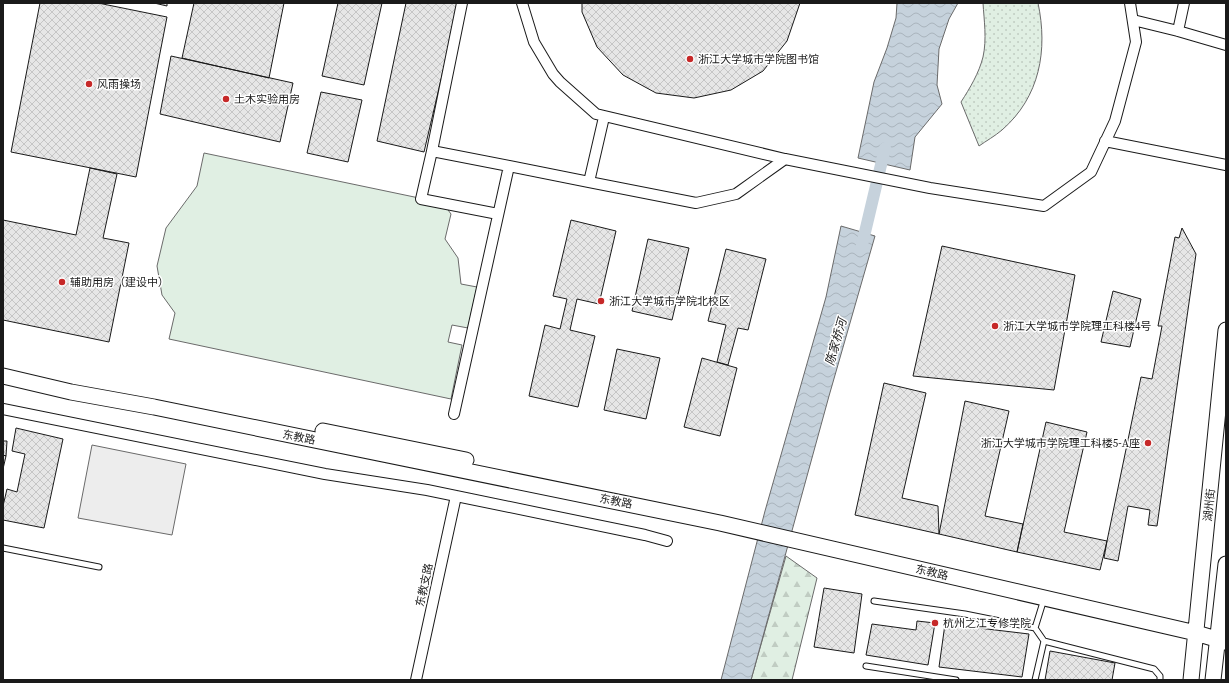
<svg xmlns="http://www.w3.org/2000/svg" width="1229" height="683" viewBox="0 0 1229 683" font-family="'Source Serif 4','Noto Sans SC',serif">
  <style>
    .grass { fill: url(#grass-dots); stroke: #6a6a6a }
    .forest { fill: url(#forest-firs); stroke: #6a6a6a }
    .park { fill: #e0efe3; stroke: #6a6a6a }
    .parking { fill: #ededed; stroke: #6a6a6a }
    .water { fill: url(#water-waves); stroke: #6a6a6a }
    .lines { fill: none; stroke-linecap: round; stroke-linejoin: round }
    .canal { stroke: #c6d2dc; stroke-width: 12 }
    .building { fill: url(#building-cross-hatch); stroke: #1a1a1a }
    .lane-casing { stroke: #1a1a1a; stroke-width: 7 }
    .street-casing { stroke: #1a1a1a; stroke-width: 12 }
    .secondary-casing { stroke: #1a1a1a; stroke-width: 17 }
    .lane { stroke: #fff; stroke-width: 5 }
    .street { stroke: #fff; stroke-width: 10 }
    .secondary { stroke: #fff; stroke-width: 15 }
    .poi-dot { fill: #c62828; stroke: #fff; stroke-width: 1.5 }
    .labels { text-anchor: middle; stroke-width: 3; stroke-linejoin: round; paint-order: stroke }
    .poi-label { font-size: 11px; fill: #1a1a1a; stroke: #fff; text-anchor: start }
    .street-label { font-size: 11px; fill: #1a1a1a; stroke: #fff }
    .water-label { font-size: 12px; font-style: italic; fill: #1a1a1a; stroke: #fff }
  </style>
  <defs>
    <pattern id="grass-dots" width="8" height="8" patternUnits="userSpaceOnUse"><rect width="8" height="8" fill="#e0efe3"/><path d="M2 2h.1M6 6h.1" fill="none" stroke="#c0ccc2" stroke-width="1.8" stroke-linecap="round"/></pattern>
    <pattern id="forest-firs" width="22" height="20" patternUnits="userSpaceOnUse"><rect width="22" height="20" fill="#e0efe3"/><path d="M5 1l3.5 6h-7zM16 11l3.5 6h-7z" fill="#c0ccc2"/></pattern>
    <pattern id="water-waves" width="16" height="10" patternUnits="userSpaceOnUse"><rect width="16" height="10" fill="#c6d2dc"/><path d="M0 5q4-4 8 0t8 0" fill="none" stroke="#aab4bc"/></pattern>
    <pattern id="building-cross-hatch" width="8" height="8" patternUnits="userSpaceOnUse"><rect width="8" height="8" fill="#e6e6e6"/><path d="M0 0l8 8M0 8l8-8" fill="none" stroke="#c5c5c5"/></pattern>
  </defs>
  <rect width="100%" height="100%" fill="#fff"/>
  <path class="grass" d="M 983,3 L 1038,3 C 1048,50 1040,97 1002,130 C 995,136 986,141 979,146 L 961,102 C 970,88 979,73 983,57 C 987,39 984,20 983,3 Z"/>
  <path class="forest" d="M 786,556 L 817,578 L 792,680 L 751,680 Z"/>
  <path class="park" d="M 204,153 L 443,203 L 451,214 L 445,239 L 458,258 L 461,284 L 477,287 L 468,328 L 452,325 L 448,342 L 462,345 L 451,399 L 169,339 L 175,313 L 162,295 L 157,266 L 166,228 L 197,186 Z"/>
  <path class="parking" d="M 92,445 L 186,464 L 172,535 L 78,518 Z"/>
  <path class="water" d="M 897,3 L 958,3 L 949,19 L 939,49 L 937,85 L 942,104 L 915,137 L 910,170 L 858,158 L 874,82 L 887,48 L 896,18 Z
    M 841,226 L 875,236 L 829,396 L 751,680 L 721,680 L 765,511 L 826,297 Z"/>
  <g class="lines">
    <path class="canal" d="M 861,249 L 885,148"/>
  </g>
  <path class="building" d="M 40,3 L 98,3 L 167,17 L 136,177 L 11,152 Z
    M 154,3 L 167,3 L 167,6 Z
    M 194,3 L 284,3 L 269,78 L 182,58 Z
    M 338,3 L 382,3 L 364,85 L 322,76 Z
    M 406,3 L 459,3 L 424,152 L 377,141 Z
    M 582,3 L 800,3 L 787,41 L 763,71 L 731,90 L 694,98 L 656,93 L 623,75 L 597,47 L 582,12 Z
    M 171,56 L 293,83 L 280,142 L 160,114 Z
    M 321,92 L 362,100 L 348,162 L 307,153 Z
    M 90,168 L 117,174 L 103,238 L 129,243 L 109,342 L 3,320 L 3,220 L 76,235 Z
    M 571,220 L 616,231 L 599,304 L 577,299 L 570,330 L 595,336 L 578,407 L 529,396 L 545,325 L 560,329 L 567,299 L 553,296 Z
    M 1182,228 L 1196,254 L 1157,526 L 1148,525 L 1150,510 L 1128,506 L 1118,561 L 1104,558 L 1107,541 L 1141,377 L 1152,379 L 1162,326 L 1158,326 L 1175,237 L 1179,238 Z
    M 648,239 L 689,248 L 672,320 L 632,311 Z
    M 942,246 L 1075,275 L 1054,390 L 913,376 Z
    M 726,249 L 766,259 L 748,330 L 738,328 L 728,365 L 717,362 L 726,325 L 708,321 Z
    M 1113,291 L 1141,299 L 1130,347 L 1101,342 Z
    M 617,349 L 660,358 L 646,419 L 604,410 Z
    M 702,358 L 737,368 L 720,436 L 684,427 Z
    M 884,383 L 926,393 L 902,498 L 938,506 L 939,534 L 855,515 Z
    M 965,401 L 1009,411 L 985,516 L 1023,524 L 1017,552 L 939,534 Z
    M 1046,422 L 1087,432 L 1064,532 L 1107,541 L 1100,570 L 1017,552 Z
    M 16,428 L 63,439 L 44,528 L 3,520 L 3,506 L 7,489 L 17,492 L 25,454 L 12,451 Z
    M 3,441 L 7,441 L 6,456 L 3,455 Z
    M 3,455 L 6,456 L 3,469 Z
    M 824,588 L 862,594 L 854,653 L 814,647 Z
    M 917,621 L 935,623 L 928,665 L 866,655 L 872,624 L 916,630 Z
    M 945,624 L 1029,634 L 1022,677 L 939,667 Z
    M 1050,651 L 1115,663 L 1112,680 L 1045,680 Z"/>
  <g class="lines">
    <g class="lane-casing">
      <path id="lane" d="M 3,548 L 99,567
        M 874,601 L 965,614 L 1035,628 L 1044,599
        M 1044,641 L 1154,669 L 1160,676 L 1160,680
        M 866,666 L 956,680
        M 1035,680 L 1044,641 L 1035,628"/>
    </g>
    <g class="street-casing">
      <path id="street" d="M 522,3 L 534,42 L 553,74 L 560,82 L 596,114 L 785,159 L 930,188 L 1044,206 L 1091,172 L 1115,121 L 1136,42 L 1130,3
        M 1133,20 L 1178,31 L 1226,45
        M 1178,31 L 1184,3
        M 604,117 L 589,182 L 696,203 L 736,194 L 785,159
        M 1105,141 L 1226,165
        M 432,151 L 462,3
        M 498,214 L 421,199 L 432,151 L 509,166
        M 3,409 L 325,474 L 427,490 L 645,535 L 667,541
        M 454,414 L 509,166 L 589,182
        M 416,680 L 456,496"/>
    </g>
    <g class="secondary-casing">
      <path id="secondary" d="M 3,376 L 71,392 L 154,407 L 720,523 L 1196,633 L 1226,642
        M 323,431 L 466,460
        M 1191,680 L 1226,330
        M 1213,680 L 1226,564"/>
    </g>
    <use href="#lane" class="lane"/>
    <use href="#street" class="street"/>
    <use href="#secondary" class="secondary"/>
  </g>
  <g class="poi-dot">
    <circle cx="690" cy="59" r="4"/>
    <circle cx="89" cy="84" r="4"/>
    <circle cx="226" cy="99" r="4"/>
    <circle cx="62" cy="282" r="4"/>
    <circle cx="601" cy="301" r="4"/>
    <circle cx="995" cy="326" r="4"/>
    <circle cx="1148" cy="443" r="4"/>
    <circle cx="935" cy="623" r="4"/>
  </g>
  <g class="labels">
    <g class="poi-label">
      <text x="698" y="63">浙江大学城市学院图书馆</text>
      <text x="97" y="88">风雨操场</text>
      <text x="234" y="103">土木实验用房</text>
      <text x="70" y="286">辅助用房（建设中）</text>
      <text x="609" y="305">浙江大学城市学院北校区</text>
      <text x="1003" y="330">浙江大学城市学院理工科楼4号</text>
      <text x="1140" y="447" text-anchor="end">浙江大学城市学院理工科楼5-A座</text>
      <text x="943" y="627">杭州之江专修学院</text>
    </g>
    <g class="street-label">
      <text transform="translate(299 437) rotate(11)" y="4">东教路</text>
      <text transform="translate(616 501) rotate(11)" y="4">东教路</text>
      <text transform="translate(1209 505) rotate(-84)" y="4">湖州街</text>
      <text transform="translate(932 572) rotate(13)" y="4">东教路</text>
      <text transform="translate(424 585) rotate(-78)" y="4">东教支路</text>
    </g>
    <g class="water-label">
      <text transform="translate(836 342) rotate(-74)" y="4">陈家桥河</text>
    </g>
  </g>
  <rect width="1229" height="683" fill="none" stroke="#1a1a1a" stroke-width="8"/>
</svg>
